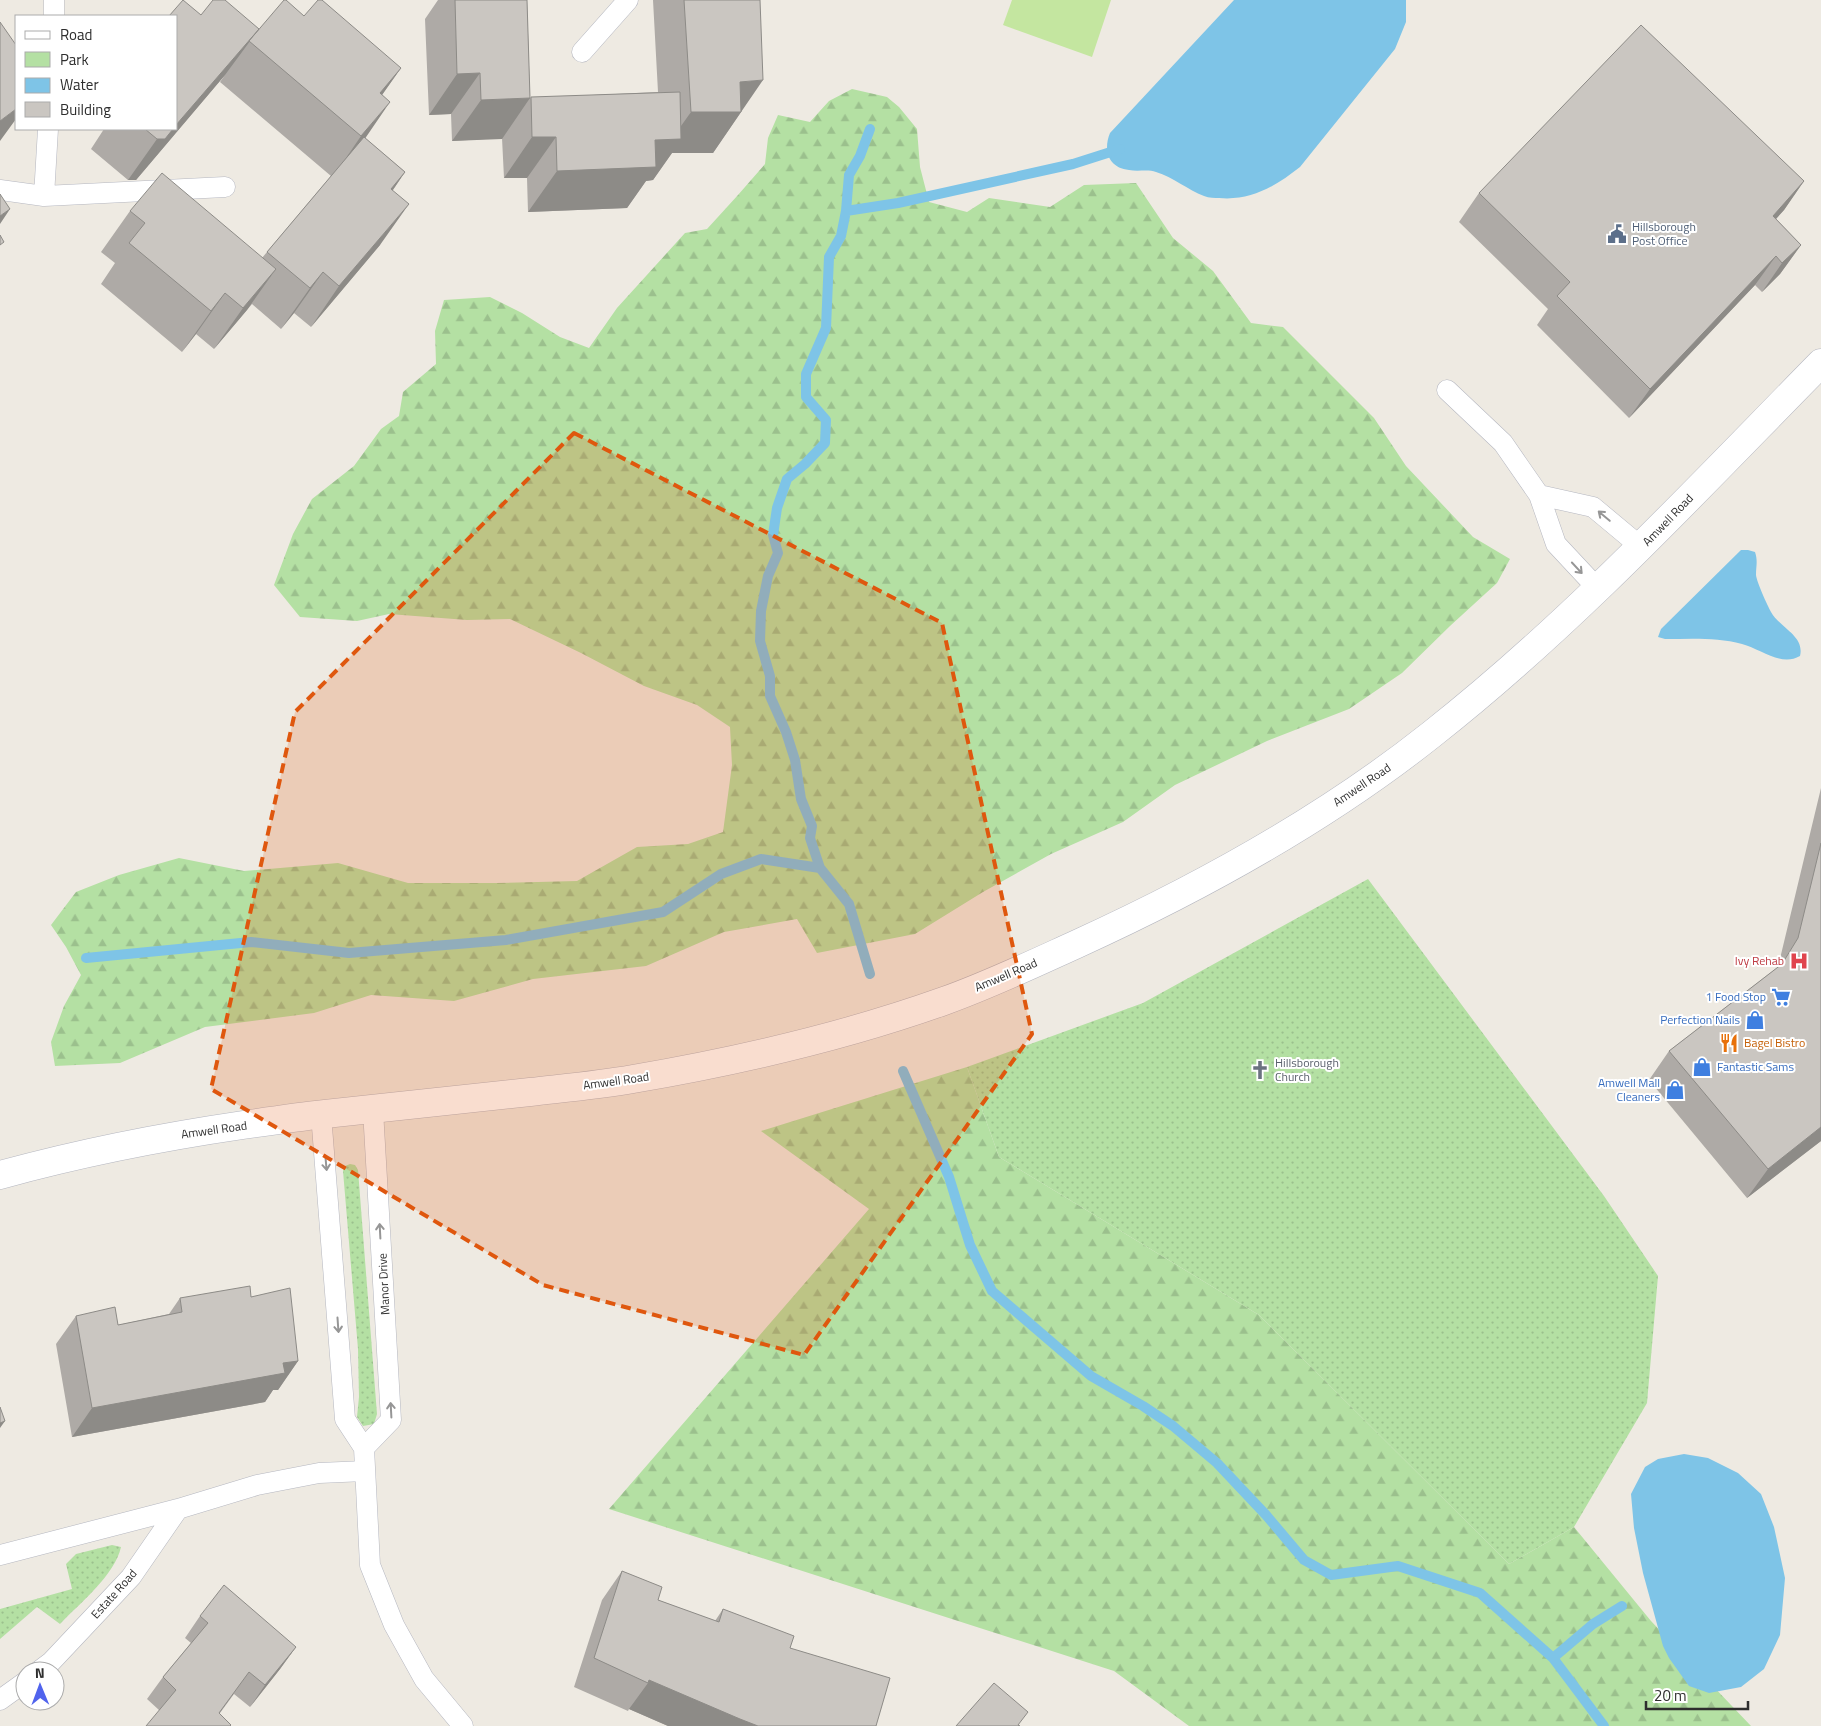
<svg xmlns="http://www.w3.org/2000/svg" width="1821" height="1726" viewBox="0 0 1821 1726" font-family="'Titillium Web',sans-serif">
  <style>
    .green { fill: url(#green-dots) }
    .forest { fill: url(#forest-firs) }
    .pitch { fill: #c4e6a0 }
    .water { fill: #7ec4e7 }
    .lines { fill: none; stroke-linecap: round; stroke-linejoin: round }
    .stream { stroke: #7ec4e7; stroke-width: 10 }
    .lane-casing { stroke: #b5b7c0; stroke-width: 21 }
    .secondary-casing { stroke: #b5b7c0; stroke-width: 29 }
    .lane { stroke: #fff; stroke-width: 20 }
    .secondary { stroke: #fff; stroke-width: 28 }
    .wall { fill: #aeaaa6 }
    .shaded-wall { fill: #8d8b87 }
    .building { fill: #cac6c1; stroke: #8d8b87 }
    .oneway { stroke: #969696 }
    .marked { fill: #df570e; fill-opacity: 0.2; stroke: #df570e; stroke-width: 4; stroke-dasharray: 10 6; stroke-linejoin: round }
    .labels { text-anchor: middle; stroke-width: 4; stroke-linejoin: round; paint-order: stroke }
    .service-label { font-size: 12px; fill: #4e5e75; stroke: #fff; text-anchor: start }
    .street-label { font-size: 12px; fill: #2e2e2e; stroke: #fff }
    .health-label { font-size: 12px; fill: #be3a42; stroke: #fff; text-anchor: end }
    .shop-label { font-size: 12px; fill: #366cbe; stroke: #fff; text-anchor: end }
    .food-label { font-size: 12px; fill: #c56008; stroke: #fff; text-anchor: start }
    .worship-label { font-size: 12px; fill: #5b616d; stroke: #fff; text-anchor: start }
  </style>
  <defs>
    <pattern id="green-dots" width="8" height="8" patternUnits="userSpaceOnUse" patternTransform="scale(1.25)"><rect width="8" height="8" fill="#b4e0a3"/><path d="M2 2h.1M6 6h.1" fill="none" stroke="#9bc08d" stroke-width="1.8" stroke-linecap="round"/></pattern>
    <pattern id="forest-firs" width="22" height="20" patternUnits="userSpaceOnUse" patternTransform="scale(1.25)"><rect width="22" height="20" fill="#b4e0a3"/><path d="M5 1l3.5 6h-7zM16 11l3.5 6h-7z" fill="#9bc08d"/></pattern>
  </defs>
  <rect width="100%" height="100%" fill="#eeeae2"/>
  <path class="green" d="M 1368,879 L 1604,1196 L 1658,1276 L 1647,1403 L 1574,1527 L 1509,1564 L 1259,1315 L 999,1157 L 967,1067 L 1143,1003 Z
    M 350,1164 L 355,1165 L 358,1170 L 377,1414 L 374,1424 L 363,1426 L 357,1417 L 359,1397 L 358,1349 L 343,1171 L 345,1166 Z
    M 112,1545 L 121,1547 C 115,1575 79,1604 60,1624 L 37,1607 L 0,1639 L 0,1609 L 72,1589 L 66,1564 L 76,1554 Z"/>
  <path class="forest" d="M 852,89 L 887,97 L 899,107 L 917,129 L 920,167 L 929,202 L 967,212 L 989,198 L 1050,207 L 1084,185 L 1136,183 L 1173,238 L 1213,271 L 1251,323 L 1283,327 L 1374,418 L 1406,466 L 1473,537 L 1510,559 L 1497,583 L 1450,626 L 1402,673 L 1349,709 L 1267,741 L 1175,785 L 1123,822 L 1051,854 L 983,892 L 915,934 L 817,953 L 797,919 L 724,932 L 646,966 L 533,979 L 454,1001 L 371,995 L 314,1013 L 205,1027 L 120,1063 L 55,1066 L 51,1042 L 64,1006 L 81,975 L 66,947 L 51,925 L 76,892 L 119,875 L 179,858 L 244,871 L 338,863 L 408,883 L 496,883 L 577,881 L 637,847 L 688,844 L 723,832 L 732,765 L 730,727 L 697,705 L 644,686 L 581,653 L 510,619 L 467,620 L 389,614 L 357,621 L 300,617 L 274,585 L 293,534 L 312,499 L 354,466 L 381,429 L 399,416 L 403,392 L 436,364 L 435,331 L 444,300 L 490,297 L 522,313 L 560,337 L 589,348 L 617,308 L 685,233 L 707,229 L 738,195 L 765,164 L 768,138 L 778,115 L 810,122 L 829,101 Z
    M 967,1067 L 999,1157 L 1259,1315 L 1509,1564 L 1574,1527 L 1651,1621 L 1751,1726 L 1189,1726 L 1114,1671 L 609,1509 L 869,1209 L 761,1131 Z"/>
  <path class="pitch" d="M 1012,0 L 1111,0 L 1092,57 L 1003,25 Z"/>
  <path class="water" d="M 1234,0 L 1406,0 L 1406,22 L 1395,49 L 1300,167 C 1276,186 1251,201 1219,198 C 1215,198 1209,198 1204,196 C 1188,190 1173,177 1156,172 C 1148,169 1138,172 1129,170 C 1108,168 1103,150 1110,133 Z
    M 1741,550 L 1748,550 L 1755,552 C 1758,561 1756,566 1756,575 C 1757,583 1767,604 1771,612 C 1780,628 1805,636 1800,656 C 1781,667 1761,649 1742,644 C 1717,637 1690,639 1665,639 L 1658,637 L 1661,629 Z
    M 1684,1454 L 1708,1458 L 1738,1473 L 1761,1494 L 1774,1527 L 1785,1578 L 1780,1635 L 1764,1669 L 1741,1687 L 1709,1693 L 1689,1686 L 1669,1658 L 1663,1646 L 1643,1573 L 1634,1528 L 1631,1494 L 1645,1467 L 1658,1459 Z"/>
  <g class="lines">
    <path class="stream" d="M 846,211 L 898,203 L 1073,164 L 1120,149
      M 820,868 L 810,838 L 812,826 L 801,799 L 795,760 L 786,732 L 770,696 L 770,676 L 760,641 L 761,611 L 768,576 L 778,553 L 773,535 L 777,508 L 787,479 L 805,464 L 825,443 L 826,420 L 806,397 L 806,374 L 826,328 L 829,257 L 841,236 L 846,211 L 849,175 L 860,156 L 870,129
      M 86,958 L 251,942 L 349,953 L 506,940 L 663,912 L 721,874 L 761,859 L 820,868 L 849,904 L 870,974
      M 903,1071 L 949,1177 L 970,1245 L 992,1291 L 1091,1376 L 1143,1406 L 1173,1426 L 1217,1463 L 1266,1515 L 1304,1560 L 1331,1575 L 1398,1566 L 1480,1593 L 1553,1658 L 1604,1726
      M 1553,1658 L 1593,1624 L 1622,1606"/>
    <g class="lane-casing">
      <path id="lane" d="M 54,16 L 54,0
        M 582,52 L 628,0
        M 0,190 L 44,196 L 48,129
        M 44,196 L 225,187
        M 1447,390 L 1503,443 L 1539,495 L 1556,544 L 1598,589
        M 1539,495 L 1593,507 L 1641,547
        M 321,1114 L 345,1419 L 364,1448 L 370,1565 L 394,1625 L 424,1679 L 463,1726
        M 364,1448 L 391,1420 L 373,1110
        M 0,1555 L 178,1509 L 257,1485 L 319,1473 L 365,1471
        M 39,1671 L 51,1662 L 131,1577 L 178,1509
        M 0,1700 L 25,1682"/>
    </g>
    <g class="secondary-casing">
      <path id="secondary" d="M 0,1175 C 80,1153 161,1137 243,1125 C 270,1121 297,1117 325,1114 C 393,1107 462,1099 530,1092 C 565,1088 599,1085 633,1079 C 738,1061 843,1037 944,1001 C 989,985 1033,964 1077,944 C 1202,887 1324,820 1432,734 C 1573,623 1695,491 1821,363"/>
    </g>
    <use href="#lane" class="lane"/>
    <use href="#secondary" class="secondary"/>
  </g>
  <path class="wall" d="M 438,0 L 527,0 L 530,98 L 658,92 L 653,0 L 760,0 L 741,112 L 713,153 L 672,153 L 653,180 L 646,181 L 627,208 L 528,212 L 527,178 L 504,178 L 502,138 L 452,141 L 451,114 L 429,115 L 425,19 Z
    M 201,15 L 259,29 L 254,35 L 304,16 L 401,68 L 382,95 L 365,138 L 405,172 L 393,190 L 380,245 L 311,327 L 294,313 L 281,329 L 252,304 L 214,349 L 196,334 L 182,352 L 101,284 L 115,263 L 101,252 L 130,211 L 262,258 L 267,252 L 331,176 L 220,82 L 225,75 L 136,180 L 128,180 L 91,149 L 104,129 L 176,129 Z
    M 1804,181 L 1784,210 L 1776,219 L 1801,245 L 1780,274 L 1762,292 L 1755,285 L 1629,418 L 1537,325 L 1548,309 L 1459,222 L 1479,193 Z
    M 1821,788 L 1821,1141 L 1747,1198 L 1649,1080 L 1669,1051 L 1778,967 Z
    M 251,1297 L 298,1361 L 278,1390 L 273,1390 L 265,1402 L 72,1437 L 56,1344 L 76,1316 L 118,1325 L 169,1314 L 180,1298 Z
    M 622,1571 L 658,1600 L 715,1621 L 723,1609 L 790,1648 L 876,1726 L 668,1726 L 629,1709 L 628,1711 L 574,1687 L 602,1600 Z
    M 200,1616 L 296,1647 L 280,1669 L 250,1707 L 234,1694 L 220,1713 L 159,1710 L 147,1699 L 163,1677 L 191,1643 L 185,1638 Z"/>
  <path class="shaded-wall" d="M 259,29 L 225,75 L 136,180 L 128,180 L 157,139 L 173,129 L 176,129 L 176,125 Z
    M 401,68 L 372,109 L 380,93 Z
    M 480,73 L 451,114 L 429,115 L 457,74 Z
    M 763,80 L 713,153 L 672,153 L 653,180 L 646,181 L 627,208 L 528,212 L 557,171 L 655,140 L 671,140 L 691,112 L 740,82 Z
    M 530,98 L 502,139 L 452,141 L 481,100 Z
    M 390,102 L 362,143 L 333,177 L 361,136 Z
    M 16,109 L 16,119 L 0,141 L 0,121 Z
    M 532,137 L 556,137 L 527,178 L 504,178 Z
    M 405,172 L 377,213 L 391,189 Z
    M 1804,181 L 1784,210 L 1752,245 L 1773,216 Z
    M 409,204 L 380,245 L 311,327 L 339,286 Z
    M 10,209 L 0,224 L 0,216 Z
    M 1801,245 L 1780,274 L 1762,292 L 1782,263 Z
    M 1776,256 L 1755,285 L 1629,418 L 1650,389 Z
    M 276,269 L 247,310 L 214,349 L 243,308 Z
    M 323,272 L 294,313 L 281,329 L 310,288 Z
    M 225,293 L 196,334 L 182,352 L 211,311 Z
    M 1821,1127 L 1821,1141 L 1747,1198 L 1768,1169 Z
    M 298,1361 L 278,1390 L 273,1390 L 265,1402 L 72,1437 L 92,1408 L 283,1363 Z
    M 5,1421 L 0,1428 L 0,1423 Z
    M 296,1647 L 280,1669 L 250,1707 L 265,1685 Z
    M 649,1680 L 758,1726 L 668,1726 L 629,1709 L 648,1683 Z"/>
  <path class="building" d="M 183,0 L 201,15 L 213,0 L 225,0 L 259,29 L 176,125 L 176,16 L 169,16 Z
    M 284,0 L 286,0 L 304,16 L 318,0 L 322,0 L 401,68 L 380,93 L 390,102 L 361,136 L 249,41 Z
    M 455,0 L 527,0 L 530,98 L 481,100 L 480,73 L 457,74 Z
    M 684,0 L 760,0 L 763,80 L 740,82 L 741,112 L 691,112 Z
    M 0,22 L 16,45 L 16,109 L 0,121 Z
    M 1641,25 L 1804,181 L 1773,216 L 1801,245 L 1782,263 L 1776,256 L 1650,389 L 1557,296 L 1570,282 L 1479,193 Z
    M 680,92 L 681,139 L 655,140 L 656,167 L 557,171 L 556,137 L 532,137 L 531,97 Z
    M 145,129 L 173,129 L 165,139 L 157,139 Z
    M 364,137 L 405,172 L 391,189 L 409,204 L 339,286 L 323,272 L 310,288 L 267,252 Z
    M 162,173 L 276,269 L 243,308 L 225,293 L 211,311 L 129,243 L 145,223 L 130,211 Z
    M 0,194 L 10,209 L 0,216 Z
    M 0,235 L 4,242 L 0,245 Z
    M 1821,843 L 1821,1127 L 1768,1169 L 1669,1051 L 1782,964 L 1798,938 Z
    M 250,1286 L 251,1297 L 290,1288 L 298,1361 L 283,1363 L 285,1373 L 92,1408 L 76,1316 L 115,1307 L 118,1325 L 182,1312 L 180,1298 Z
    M 0,1407 L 5,1421 L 0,1423 Z
    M 622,1571 L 662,1587 L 658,1600 L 719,1622 L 723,1609 L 794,1636 L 790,1648 L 890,1678 L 876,1726 L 758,1726 L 740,1719 L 649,1680 L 648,1683 L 594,1658 Z
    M 224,1585 L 296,1647 L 265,1685 L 249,1672 L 219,1713 L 231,1725 L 230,1726 L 146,1726 L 176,1690 L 163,1677 L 208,1623 L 200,1616 Z
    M 994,1683 L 1028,1712 L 1018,1725 L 1020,1726 L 956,1726 Z"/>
  <defs><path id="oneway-shaft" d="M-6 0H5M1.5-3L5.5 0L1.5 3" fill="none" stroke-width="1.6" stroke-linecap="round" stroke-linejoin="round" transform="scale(1.25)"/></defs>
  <g class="oneway">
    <use href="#oneway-shaft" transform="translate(1604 516) rotate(-140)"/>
    <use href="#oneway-shaft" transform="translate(1577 568) rotate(47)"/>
    <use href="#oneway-shaft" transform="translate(326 1163) rotate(85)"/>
    <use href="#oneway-shaft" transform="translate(380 1231) rotate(-93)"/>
    <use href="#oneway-shaft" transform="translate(338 1325) rotate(86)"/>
    <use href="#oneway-shaft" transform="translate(391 1410) rotate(-93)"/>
  </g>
  <path class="marked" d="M 574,433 L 942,623 L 1032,1034 L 804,1355 L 543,1285 L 211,1089 L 295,712 Z"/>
  <defs>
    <g id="civic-bare" transform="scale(1.5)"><path d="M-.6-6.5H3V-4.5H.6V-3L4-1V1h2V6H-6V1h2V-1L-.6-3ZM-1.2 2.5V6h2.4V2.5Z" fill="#5c6f8a" stroke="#fff" stroke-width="2.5" paint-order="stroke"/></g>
    <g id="hospital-bare" transform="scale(1.5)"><path d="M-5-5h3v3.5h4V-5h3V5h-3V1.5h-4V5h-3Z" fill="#e0444e" stroke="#fff" stroke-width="2.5" paint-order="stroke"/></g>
    <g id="supermarket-bare" transform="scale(1.5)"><path d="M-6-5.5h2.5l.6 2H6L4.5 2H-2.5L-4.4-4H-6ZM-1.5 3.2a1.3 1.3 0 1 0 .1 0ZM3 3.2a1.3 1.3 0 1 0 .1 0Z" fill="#3f7fe0" stroke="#fff" stroke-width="2.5" paint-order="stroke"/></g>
    <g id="shop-bare" transform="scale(1.5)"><path d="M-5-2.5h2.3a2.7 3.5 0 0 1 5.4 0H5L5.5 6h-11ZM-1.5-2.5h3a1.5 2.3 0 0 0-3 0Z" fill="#3f7fe0" stroke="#fff" stroke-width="2.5" paint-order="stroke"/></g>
    <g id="restaurant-bare" transform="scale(1.5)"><path d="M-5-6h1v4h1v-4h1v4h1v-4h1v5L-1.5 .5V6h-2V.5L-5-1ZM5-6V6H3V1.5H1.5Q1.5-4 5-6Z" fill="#e8710a" stroke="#fff" stroke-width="2.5" paint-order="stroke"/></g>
    <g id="church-bare" transform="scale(1.5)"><path d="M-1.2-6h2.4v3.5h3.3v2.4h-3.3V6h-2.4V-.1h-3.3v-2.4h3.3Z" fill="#6b7280" stroke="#fff" stroke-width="2.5" paint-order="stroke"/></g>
  </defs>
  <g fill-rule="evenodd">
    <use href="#civic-bare" x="1617" y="234"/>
    <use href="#hospital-bare" x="1799" y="961"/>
    <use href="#supermarket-bare" x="1781" y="997"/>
    <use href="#shop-bare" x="1755" y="1020"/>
    <use href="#restaurant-bare" x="1729" y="1043"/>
    <use href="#shop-bare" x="1702" y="1067"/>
    <use href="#church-bare" x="1260" y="1070"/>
    <use href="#shop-bare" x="1675" y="1090"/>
  </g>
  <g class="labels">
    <g class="service-label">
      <text x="1632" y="231">Hillsborough<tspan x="1632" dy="14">Post Office</tspan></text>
    </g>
    <g class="street-label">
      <text transform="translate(1668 520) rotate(-46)" y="4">Amwell Road</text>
      <text transform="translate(1362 785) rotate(-34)" y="4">Amwell Road</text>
      <text transform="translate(1006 975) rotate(-23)" y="4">Amwell Road</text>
      <text transform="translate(616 1081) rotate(-8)" y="4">Amwell Road</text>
      <text transform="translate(214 1130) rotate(-8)" y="4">Amwell Road</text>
      <text transform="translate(384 1284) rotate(-93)" y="4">Manor Drive</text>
      <text transform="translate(114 1594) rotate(-48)" y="4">Estate Road</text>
    </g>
    <g class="health-label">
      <text x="1784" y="965">Ivy Rehab</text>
    </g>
    <g class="shop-label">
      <text x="1766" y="1001">1 Food Stop</text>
      <text x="1740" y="1024">Perfection Nails</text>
      <text x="1717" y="1071" text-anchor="start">Fantastic Sams</text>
      <text x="1660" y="1087">Amwell Mall<tspan x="1660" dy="14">Cleaners</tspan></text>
    </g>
    <g class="food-label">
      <text x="1744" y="1047">Bagel Bistro</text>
    </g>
    <g class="worship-label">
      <text x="1275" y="1067">Hillsborough<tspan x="1275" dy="14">Church</tspan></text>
    </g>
  </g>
  <rect x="15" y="15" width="162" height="115" fill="#ffffff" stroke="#ababab"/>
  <rect x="25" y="31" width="25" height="8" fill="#ffffff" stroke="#ababab"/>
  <text x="60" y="40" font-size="15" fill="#2e2e2e">Road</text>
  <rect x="25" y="52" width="25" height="15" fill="#b4e0a3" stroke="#ababab"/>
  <text x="60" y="65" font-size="15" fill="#2e2e2e">Park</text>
  <rect x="25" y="78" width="25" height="15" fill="#7ec4e7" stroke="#ababab"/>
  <text x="60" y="90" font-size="15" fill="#2e2e2e">Water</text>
  <rect x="25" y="102" width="25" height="15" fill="#cac6c1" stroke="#ababab"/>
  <text x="60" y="115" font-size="15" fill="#2e2e2e">Building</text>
  <g transform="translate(40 1686) rotate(359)"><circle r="24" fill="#ffffff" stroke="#ababab"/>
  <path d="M0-4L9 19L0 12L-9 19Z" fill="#5063ed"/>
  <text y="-8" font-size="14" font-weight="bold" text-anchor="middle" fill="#2e2e2e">N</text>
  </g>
  <path d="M1646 1701v8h102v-8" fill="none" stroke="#2e2e2e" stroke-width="2.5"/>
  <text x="1654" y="1701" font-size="15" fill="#2e2e2e" stroke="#ffffff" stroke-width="4" paint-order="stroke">20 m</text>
</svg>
